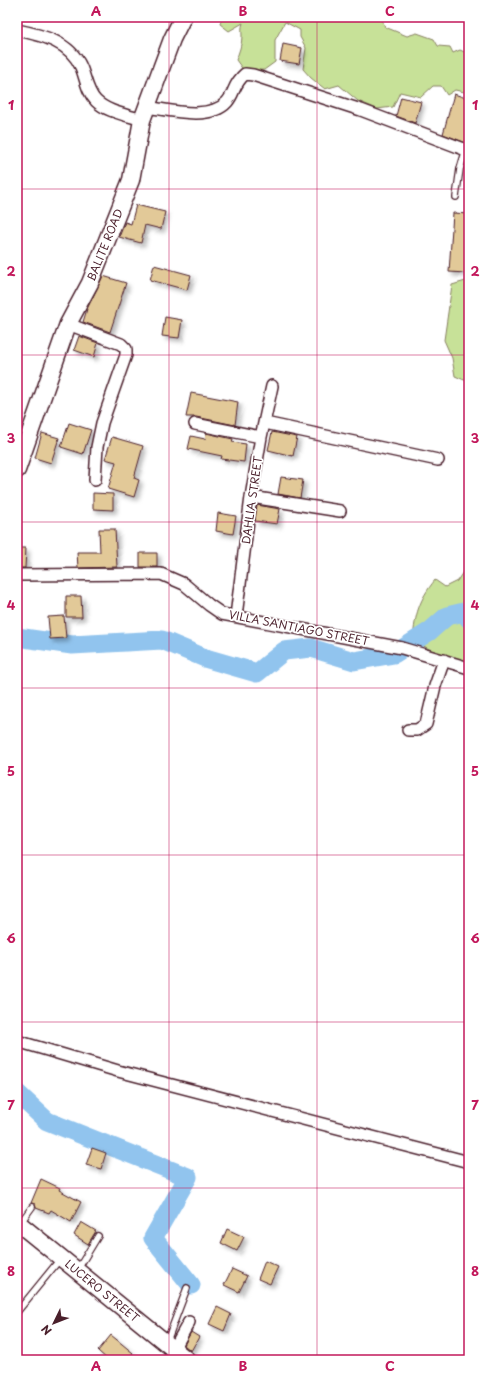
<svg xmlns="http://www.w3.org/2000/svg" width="486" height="1377" viewBox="0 0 486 1377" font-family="'Playpen Sans',sans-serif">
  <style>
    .green { fill: #c7e198; stroke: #888062 }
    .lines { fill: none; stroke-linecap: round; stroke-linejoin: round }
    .river { stroke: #91c4ee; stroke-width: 19 }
    .building { fill: #e2c998; stroke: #4a1f2b; filter: url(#shadow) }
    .lane-casing { stroke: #4a1f2b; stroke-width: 8 }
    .street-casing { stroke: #4a1f2b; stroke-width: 14 }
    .secondary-casing { stroke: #4a1f2b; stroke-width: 19 }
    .lane { stroke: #fff; stroke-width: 5.5 }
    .street { stroke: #fff; stroke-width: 11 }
    .secondary { stroke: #fff; stroke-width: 16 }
    .grid { fill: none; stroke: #c2185b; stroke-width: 1; stroke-opacity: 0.55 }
    .labels { text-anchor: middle; stroke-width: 3.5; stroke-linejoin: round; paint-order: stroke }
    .street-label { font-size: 11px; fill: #4a1f2b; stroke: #fff }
    .neatline { fill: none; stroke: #c2185b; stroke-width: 1.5 }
    .grid-label { font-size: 13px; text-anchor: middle; font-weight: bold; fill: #c2185b }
  </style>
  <defs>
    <filter id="shadow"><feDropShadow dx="3.5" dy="3.5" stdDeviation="2" flood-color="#0004"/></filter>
  </defs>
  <rect width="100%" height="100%" fill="#fff"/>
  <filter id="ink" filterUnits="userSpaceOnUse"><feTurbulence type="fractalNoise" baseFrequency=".025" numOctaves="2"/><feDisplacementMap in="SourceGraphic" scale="8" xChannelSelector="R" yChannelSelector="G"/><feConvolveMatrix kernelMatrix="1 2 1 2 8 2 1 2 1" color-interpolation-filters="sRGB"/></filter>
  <g filter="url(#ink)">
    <path class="green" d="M 222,17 L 381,17 L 385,27 L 407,36 L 417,33 L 434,39 L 438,46 L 450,47 L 453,53 L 460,50 L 469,54 L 469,93 L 455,90 L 447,95 L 441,86 L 433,86 L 421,97 L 400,92 L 393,107 L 377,109 L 358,101 L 339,85 L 325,89 L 311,78 L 303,69 L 306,48 L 300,37 L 300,30 L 285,22 L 275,40 L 275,62 L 264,70 L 244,71 L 236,60 C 239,52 242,44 242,36 C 242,31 241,28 243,23 L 229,31 L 220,24 Z
      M 469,280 L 469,382 L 455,376 L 452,358 L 444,340 L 452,285 Z
      M 469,563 L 469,664 L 438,654 L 413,640 C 415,614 419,600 435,580 L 445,587 L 457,581 Z"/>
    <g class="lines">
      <path class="river" d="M 17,637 L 72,645 L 162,640 L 205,658 L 257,673 L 284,651 L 311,648 L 354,661 L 394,654 L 430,631 L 447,616 L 464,612 L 469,619
        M 17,1093 L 47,1121 L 188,1177 L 153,1238 L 191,1285"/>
    </g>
    <path class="building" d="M 283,44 L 302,48 L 299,64 L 280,61 Z
      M 454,94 L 469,99 L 469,144 L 443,134 Z
      M 401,97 L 421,102 L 415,123 L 396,116 Z
      M 136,205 L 165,212 L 161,229 L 145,225 L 141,243 L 119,237 L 125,222 L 131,224 Z
      M 453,213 L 469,214 L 466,273 L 449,272 Z
      M 154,265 L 191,275 L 187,290 L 150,280 Z
      M 103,276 L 126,283 L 110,332 L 83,322 L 87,309 Z
      M 165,317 L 182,320 L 179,338 L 162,336 Z
      M 79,336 L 98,343 L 94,357 L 74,350 Z
      M 191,393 L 238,402 L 235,425 L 196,417 L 186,417 Z
      M 69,423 L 91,430 L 83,454 L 61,447 Z
      M 272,432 L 297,437 L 293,456 L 268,450 Z
      M 42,433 L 59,438 L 51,463 L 35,458 Z
      M 206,433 L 233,439 L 232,442 L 246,444 L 244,462 L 221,459 L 222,456 L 188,449 L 191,436 L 205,439 Z
      M 112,437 L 143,446 L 134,478 L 139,480 L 134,497 L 108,489 L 116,462 L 105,459 Z
      M 281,477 L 303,480 L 300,498 L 278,494 Z
      M 93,493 L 113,494 L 113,510 L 93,509 Z
      M 257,505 L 280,509 L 277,524 L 255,521 Z
      M 218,513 L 236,516 L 233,534 L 216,531 Z
      M 99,529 L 115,529 L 117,567 L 78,568 L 77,552 L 100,552 Z
      M 17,548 L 26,548 L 25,568 L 17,568 Z
      M 140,553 L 157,553 L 157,567 L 140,567 Z
      M 66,596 L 81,596 L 82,617 L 66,617 Z
      M 64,616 L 66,638 L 50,639 L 48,617 Z
      M 92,1148 L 106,1153 L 101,1169 L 86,1165 Z
      M 41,1179 L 60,1188 L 59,1190 L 81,1202 L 71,1222 L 51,1210 L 49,1213 L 36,1208 L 35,1204 L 31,1203 Z
      M 81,1222 L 96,1231 L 88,1244 L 74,1235 Z
      M 227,1229 L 244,1237 L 237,1251 L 221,1243 Z
      M 265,1261 L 278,1267 L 270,1284 L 258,1279 Z
      M 232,1269 L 247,1276 L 239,1292 L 224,1285 Z
      M 217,1307 L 231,1314 L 224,1331 L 209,1324 Z
      M 191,1332 L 199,1337 L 191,1351 L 184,1345 Z
      M 111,1335 L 133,1353 L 127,1360 L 108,1360 L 98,1351 Z"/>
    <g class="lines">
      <g class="lane-casing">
        <path id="lane" d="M 456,197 L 460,169 L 466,149
          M 21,1222 L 32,1207
          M 78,1269 L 98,1236
          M 17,1312 L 61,1258
          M 167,1341 L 187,1288
          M 164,1360 L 172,1351"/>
      </g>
      <g class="street-casing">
        <path id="street" d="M 17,30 C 42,35 70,42 81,67 C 86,79 87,92 96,101 C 107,112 127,115 142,120
          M 146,107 C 169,110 210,121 227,102 C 235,93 233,84 245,74 L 253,75 L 361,110 L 469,151
          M 68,324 L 121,344 L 126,349 L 126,355 L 102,423 L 97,447 L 95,480
          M 265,423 L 438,460
          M 195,424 L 261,437
          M 251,497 L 340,511
          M 17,575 L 161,574 L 184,584 L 209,605 L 222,614 L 402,648 L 469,668
          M 236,616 L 251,497 L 261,437 L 272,386
          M 408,730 L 417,730 L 426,724 L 435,686 L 444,660
          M 17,1041 L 118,1071 L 469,1162
          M 174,1349 L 189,1322"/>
      </g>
      <g class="secondary-casing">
        <path id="secondary" d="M 17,470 L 68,324 L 90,283 L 131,180 L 142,120 L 172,39 L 183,17
          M 17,1222 L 187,1360"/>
      </g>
      <use href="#lane" class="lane"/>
      <use href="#street" class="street"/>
      <use href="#secondary" class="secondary"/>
    </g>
  </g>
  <path class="grid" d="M 169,17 L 169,1360M 317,17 L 317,1360M 17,189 L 469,189M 17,355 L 469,355M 17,522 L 469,522M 17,688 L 469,688M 17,855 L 469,855M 17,1022 L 469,1022M 17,1188 L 469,1188"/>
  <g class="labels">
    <g class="street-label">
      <text transform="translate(105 245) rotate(-68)" y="4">BALITE ROAD</text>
      <text transform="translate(252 500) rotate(-82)" y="4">DAHLIA STREET</text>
      <text transform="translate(299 628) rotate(11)" y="4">VILLA SANTIAGO STREET</text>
      <text transform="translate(102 1291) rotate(39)" y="4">LUCERO STREET</text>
    </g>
  </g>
  <rect width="486" height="1377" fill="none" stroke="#fff" stroke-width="44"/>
  <g transform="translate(54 1323) rotate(227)" stroke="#ffffff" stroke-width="3" paint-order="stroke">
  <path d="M0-3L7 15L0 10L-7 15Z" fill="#4a1f2b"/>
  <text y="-6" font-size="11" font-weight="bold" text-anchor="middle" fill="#4a1f2b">N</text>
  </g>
  <rect x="22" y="22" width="442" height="1333" class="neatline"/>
  <g class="grid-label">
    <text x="96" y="16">A</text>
    <text x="243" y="16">B</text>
    <text x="390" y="16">C</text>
    <text x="11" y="110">1</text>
    <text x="475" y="110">1</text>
    <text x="11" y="276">2</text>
    <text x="475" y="276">2</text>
    <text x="11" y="443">3</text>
    <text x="475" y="443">3</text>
    <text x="11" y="610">4</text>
    <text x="475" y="610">4</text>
    <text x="11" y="776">5</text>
    <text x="475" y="776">5</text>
    <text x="11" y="943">6</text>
    <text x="475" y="943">6</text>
    <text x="11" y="1110">7</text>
    <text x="475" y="1110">7</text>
    <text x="11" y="1276">8</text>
    <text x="475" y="1276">8</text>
    <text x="96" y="1371">A</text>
    <text x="243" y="1371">B</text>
    <text x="390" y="1371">C</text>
  </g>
</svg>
